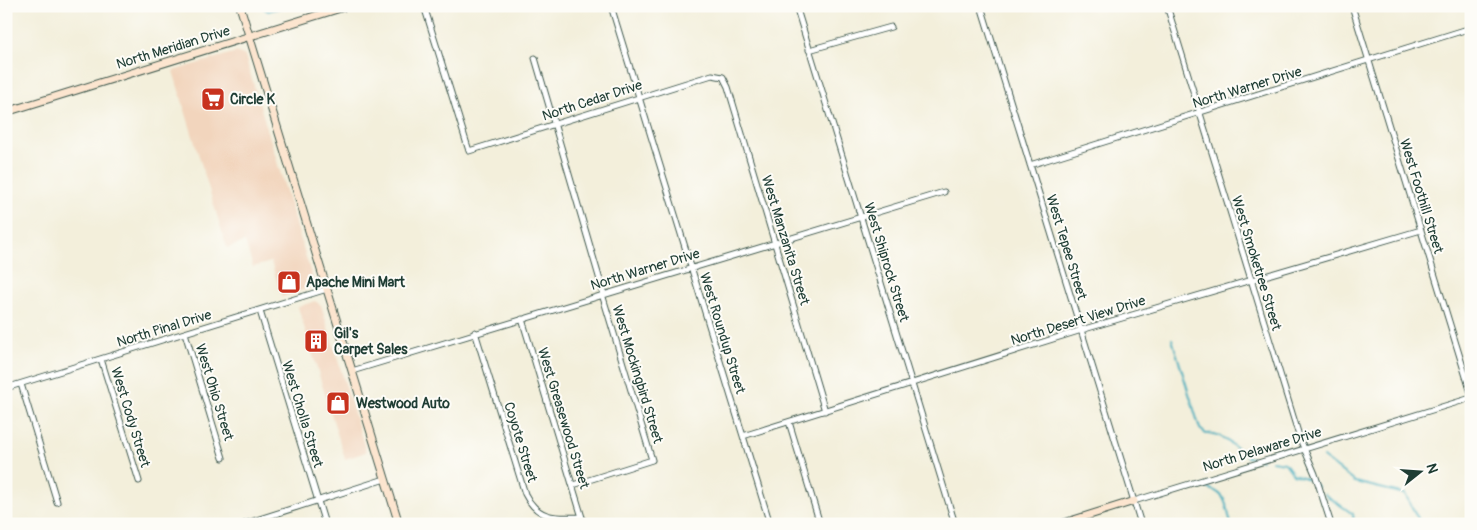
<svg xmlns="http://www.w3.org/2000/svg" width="1477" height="530" viewBox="0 0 1477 530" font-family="Pangolin,sans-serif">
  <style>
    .built { fill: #f2d5bd }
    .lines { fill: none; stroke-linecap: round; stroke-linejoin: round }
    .stream { stroke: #40adbe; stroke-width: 2 }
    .street-casing { stroke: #3f584d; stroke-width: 7 }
    .secondary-casing { stroke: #3f584d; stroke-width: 9 }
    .street { stroke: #fff; stroke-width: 5 }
    .secondary { stroke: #fce5cf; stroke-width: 7 }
    .labels { text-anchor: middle; stroke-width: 4; stroke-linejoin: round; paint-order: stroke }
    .street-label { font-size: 14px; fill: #1f3d34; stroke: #fdfcf7 }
    .poi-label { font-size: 14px; font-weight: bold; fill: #1f3d34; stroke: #fdfcf7; text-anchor: start }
  </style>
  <rect width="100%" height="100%" fill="#fdfcf7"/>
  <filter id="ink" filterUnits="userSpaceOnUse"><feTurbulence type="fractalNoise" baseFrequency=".02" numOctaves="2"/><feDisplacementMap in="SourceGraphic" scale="10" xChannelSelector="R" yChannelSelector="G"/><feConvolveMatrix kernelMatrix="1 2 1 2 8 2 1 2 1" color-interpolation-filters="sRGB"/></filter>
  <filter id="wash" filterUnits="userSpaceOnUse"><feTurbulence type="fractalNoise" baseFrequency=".0096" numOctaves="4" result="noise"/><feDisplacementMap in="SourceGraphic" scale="20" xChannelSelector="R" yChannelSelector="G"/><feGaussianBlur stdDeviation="1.12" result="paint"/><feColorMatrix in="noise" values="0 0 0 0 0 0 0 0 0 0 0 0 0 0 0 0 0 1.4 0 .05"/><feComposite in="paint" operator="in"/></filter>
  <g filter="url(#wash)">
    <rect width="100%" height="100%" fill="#f3efdb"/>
    <path class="built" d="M 236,52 L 245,56 L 313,280 L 311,287 L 282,297 L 271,262 L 253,267 L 245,242 L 227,248 L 173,71 Z
      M 315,301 L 321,305 L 366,452 L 345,459 L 298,307 Z"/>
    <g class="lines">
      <path class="stream" d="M 261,6 L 268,11 L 285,6
        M 1172,339 L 1200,429 L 1206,434 C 1223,431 1230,447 1245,453 L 1247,457 L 1262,460
        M 1323,457 L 1355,482 L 1405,494 L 1421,524
        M 1272,461 L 1285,463 L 1293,474 L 1311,480 L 1317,487
        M 1203,487 C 1227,492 1225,502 1231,524
        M 1324,494 L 1353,514 L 1354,524"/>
    </g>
  </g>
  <g filter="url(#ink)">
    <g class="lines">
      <g class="street-casing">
        <path id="street" d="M 424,6 L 469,151 L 712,75 L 723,77 L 728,87 L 825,411
          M 611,6 L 770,524
          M 796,6 L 955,524
          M 981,6 L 1141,524
          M 1167,6 L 1300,439 L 1315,474 L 1331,524
          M 1352,6 L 1471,393
          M 809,50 L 891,27
          M 535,58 L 604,294
          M 1030,165 L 1471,28
          M 260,311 L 325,524
          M 522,319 L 584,524
          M 475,332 L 525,494 C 538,520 556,518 582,517
          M 185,333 L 223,458
          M 101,359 L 139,481
          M 352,371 L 944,192
          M 21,384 L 57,502
          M 6,388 L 327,289
          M 789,422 L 820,524
          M 743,436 L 1088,328 L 1421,230
          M 573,485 L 652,460 L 602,294
          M 1134,501 L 1471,398
          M 244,524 L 385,479"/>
      </g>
      <g class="secondary-casing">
        <path id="secondary" d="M 240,6 L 399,524
          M 6,112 L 347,6
          M 1061,524 L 1134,501"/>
      </g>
      <use href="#street" class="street"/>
      <use href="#secondary" class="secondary"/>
    </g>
  </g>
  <defs>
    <g id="supermarket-square" transform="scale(1.25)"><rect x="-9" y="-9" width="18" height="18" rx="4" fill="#c8321e" stroke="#fdfcf7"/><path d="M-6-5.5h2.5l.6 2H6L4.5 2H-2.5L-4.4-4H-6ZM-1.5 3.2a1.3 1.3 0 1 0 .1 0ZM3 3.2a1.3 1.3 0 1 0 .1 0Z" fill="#fff"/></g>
    <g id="shop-square" transform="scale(1.25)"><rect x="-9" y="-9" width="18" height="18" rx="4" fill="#c8321e" stroke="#fdfcf7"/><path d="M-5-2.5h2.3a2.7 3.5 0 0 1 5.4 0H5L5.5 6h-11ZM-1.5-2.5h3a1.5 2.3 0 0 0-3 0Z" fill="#fff"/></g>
    <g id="building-square" transform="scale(1.25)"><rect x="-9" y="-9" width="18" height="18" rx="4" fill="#c8321e" stroke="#fdfcf7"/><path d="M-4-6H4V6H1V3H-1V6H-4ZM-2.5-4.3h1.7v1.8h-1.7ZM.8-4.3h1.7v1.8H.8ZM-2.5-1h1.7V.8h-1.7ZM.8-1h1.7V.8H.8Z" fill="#fff"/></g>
  </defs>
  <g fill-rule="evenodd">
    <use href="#supermarket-square" x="213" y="99"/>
    <use href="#shop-square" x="289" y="282"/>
    <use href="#building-square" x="316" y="341"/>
    <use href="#shop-square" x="338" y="403"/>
  </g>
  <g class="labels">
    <g class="street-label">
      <text transform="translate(173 47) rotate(-17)" y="5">North Meridian Drive</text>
      <text transform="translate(1247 87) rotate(-17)" y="5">North Warner Drive</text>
      <text transform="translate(592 100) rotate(-18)" y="5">North Cedar Drive</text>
      <text transform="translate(1422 196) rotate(73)" y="5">West Foothill Street</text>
      <text transform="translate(786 240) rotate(73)" y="5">West Manzanita Street</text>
      <text transform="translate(1067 247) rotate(73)" y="5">West Tepee Street</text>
      <text transform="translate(887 262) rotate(73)" y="5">West Shiprock Street</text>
      <text transform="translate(1257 263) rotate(73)" y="5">West Smoketree Street</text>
      <text transform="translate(645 269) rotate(-17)" y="5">North Warner Drive</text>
      <text transform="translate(1078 320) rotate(-17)" y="5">North Desert View Drive</text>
      <text transform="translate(164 328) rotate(-17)" y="5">North Pinal Drive</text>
      <text transform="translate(723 333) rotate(73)" y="5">West Roundup Street</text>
      <text transform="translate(638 374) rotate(73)" y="5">West Mockingbird Street</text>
      <text transform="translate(215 392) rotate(73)" y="5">West Ohio Street</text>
      <text transform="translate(303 414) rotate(73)" y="5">West Cholla Street</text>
      <text transform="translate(131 417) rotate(73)" y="5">West Cody Street</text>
      <text transform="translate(564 418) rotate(73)" y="5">West Greasewood Street</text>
      <text transform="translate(521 442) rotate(73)" y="5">Coyote Street</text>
      <text transform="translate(1262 449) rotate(-17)" y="5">North Delaware Drive</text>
    </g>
    <g class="poi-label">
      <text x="230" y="104">Circle K</text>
      <text x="306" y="287">Apache Mini Mart</text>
      <text x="334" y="338">Gil's<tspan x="334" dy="16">Carpet Sales</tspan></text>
      <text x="356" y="408">Westwood Auto</text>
    </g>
  </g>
  <rect width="1477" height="530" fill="none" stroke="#fdfcf7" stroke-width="25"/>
  <g transform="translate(1420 472) rotate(73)" stroke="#fdfcf7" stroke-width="4" paint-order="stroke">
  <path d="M0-4L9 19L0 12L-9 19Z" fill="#1f3d34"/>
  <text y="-8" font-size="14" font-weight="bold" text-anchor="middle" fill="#1f3d34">N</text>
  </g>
</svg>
